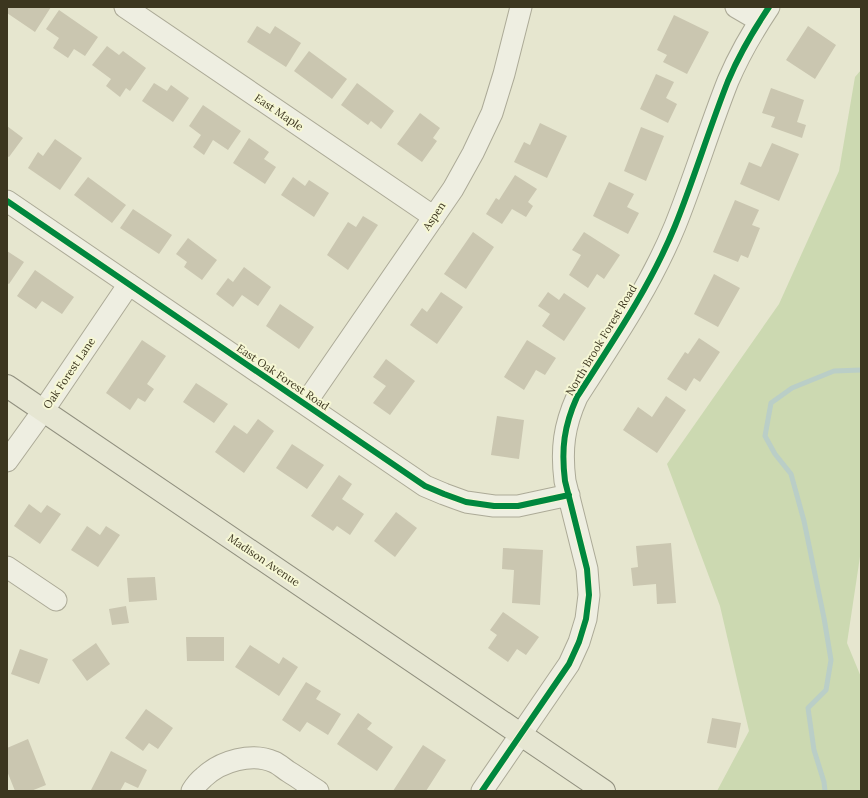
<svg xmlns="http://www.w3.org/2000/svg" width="868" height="798" viewBox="0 0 868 798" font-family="Lora,serif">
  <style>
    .green { fill: #ccd9b1 }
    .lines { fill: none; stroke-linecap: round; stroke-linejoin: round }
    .stream { stroke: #bacec7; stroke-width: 5 }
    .building { fill: #cac6b0 }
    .minor-casing { stroke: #acaa97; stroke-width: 23 }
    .major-casing { stroke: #91907f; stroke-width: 24 }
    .minor { stroke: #eeeee1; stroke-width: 21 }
    .major { stroke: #e6e6d2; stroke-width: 22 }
    .cycleway-casing { stroke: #f6f7d5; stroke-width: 8 }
    .cycleway { stroke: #00873e; stroke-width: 6 }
    .labels { text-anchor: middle; stroke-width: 4; stroke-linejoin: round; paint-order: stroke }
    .street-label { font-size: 11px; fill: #3c361f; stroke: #f6f7d5 }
  </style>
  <rect width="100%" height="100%" fill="#e6e6cf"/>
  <path class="green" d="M 861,70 L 861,550 L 847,643 L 861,677 L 861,791 L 717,791 L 749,731 L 720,606 L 667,464 L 779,304 L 839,171 L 855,77 Z"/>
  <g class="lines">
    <path class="stream" d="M 825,791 L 824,782 L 814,750 L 808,708 L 826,690 L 831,660 L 824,618 L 804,521 L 791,474 L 775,454 L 765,436 L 771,403 L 792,388 L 834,371 L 861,370"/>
  </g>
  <path class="building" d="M 7,7 L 51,7 L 35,32 L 7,13 Z
    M 59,10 L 98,37 L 85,56 L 74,49 L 68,58 L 53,48 L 59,38 L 46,29 Z
    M 674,15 L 709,32 L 687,74 L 663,62 L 667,55 L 657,50 Z
    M 257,26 L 270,34 L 275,26 L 301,43 L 286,67 L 247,42 Z
    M 808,26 L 836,45 L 815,79 L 786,60 Z
    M 107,46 L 119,55 L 123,51 L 146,68 L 130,91 L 126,88 L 120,97 L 106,86 L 111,79 L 92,65 Z
    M 309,51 L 347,79 L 332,99 L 294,71 Z
    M 656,74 L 674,82 L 666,98 L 677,104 L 668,123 L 640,109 Z
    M 154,83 L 167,91 L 171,85 L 189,98 L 173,122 L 142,101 Z
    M 357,83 L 394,111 L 381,129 L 371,121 L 368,125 L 341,105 Z
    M 771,88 L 804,100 L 797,122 L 806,125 L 802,138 L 771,127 L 775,117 L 762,113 Z
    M 203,105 L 241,131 L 228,150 L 213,140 L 204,155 L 193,147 L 201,135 L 189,126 Z
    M 420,113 L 440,128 L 433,138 L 437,141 L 422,162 L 397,144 Z
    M 540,123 L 567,136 L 547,178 L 514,162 L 524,142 L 530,145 Z
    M 7,126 L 23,138 L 9,157 L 7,156 Z
    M 641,127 L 664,136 L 646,181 L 624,171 Z
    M 249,138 L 269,152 L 264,159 L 276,167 L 265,184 L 233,163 Z
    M 55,139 L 82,158 L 60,190 L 28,168 L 38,152 L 43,156 Z
    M 772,143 L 799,154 L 779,201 L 740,184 L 749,162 L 761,167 Z
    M 515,175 L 537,189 L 528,202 L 533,206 L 526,217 L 512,209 L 502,224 L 486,214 L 496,198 L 499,200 Z
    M 88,177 L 126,205 L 112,223 L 74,195 Z
    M 293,177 L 305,186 L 309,180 L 329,193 L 314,217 L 281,195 Z
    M 609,182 L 634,194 L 627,207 L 639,213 L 628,234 L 593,216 Z
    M 735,200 L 759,210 L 752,225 L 760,228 L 748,258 L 741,255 L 738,262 L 713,252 Z
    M 133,209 L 172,235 L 159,254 L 120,228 Z
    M 363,216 L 378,225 L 348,270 L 327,255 L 348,222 L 356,227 Z
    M 473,232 L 494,247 L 466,289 L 444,274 Z
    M 584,232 L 620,255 L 604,279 L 597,274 L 588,288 L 569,275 L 581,255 L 572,250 Z
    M 188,238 L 217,260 L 202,280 L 184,267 L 187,262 L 176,254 Z
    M 7,251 L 24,262 L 9,284 L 7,283 Z
    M 244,267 L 271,287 L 258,306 L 242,295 L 233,307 L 216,294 L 228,278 L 233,282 Z
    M 35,270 L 74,297 L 62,314 L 42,301 L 36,309 L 17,296 Z
    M 714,274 L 740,288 L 718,327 L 694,314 Z
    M 441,292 L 463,307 L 437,344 L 410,325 L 422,308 L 427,312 Z
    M 548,292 L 559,300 L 564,293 L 586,308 L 564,341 L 542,326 L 550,314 L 538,306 Z
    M 280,304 L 314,327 L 299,349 L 266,326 Z
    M 699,338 L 720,352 L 700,382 L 694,378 L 686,391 L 667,379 L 685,352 L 688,354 Z
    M 142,340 L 166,356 L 147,384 L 154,389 L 145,402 L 138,398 L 130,410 L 106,393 Z
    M 527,340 L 556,358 L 545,375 L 536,370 L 524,390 L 504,377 Z
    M 386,359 L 415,381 L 390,415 L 373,403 L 386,386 L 373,377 Z
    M 196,383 L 228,404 L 214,423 L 183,402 Z
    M 666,396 L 686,410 L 657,453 L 623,430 L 638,407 L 652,417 Z
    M 497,416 L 524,420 L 519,459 L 491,455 Z
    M 258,419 L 274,431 L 244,473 L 215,452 L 234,425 L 247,434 Z
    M 292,444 L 324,465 L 307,489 L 276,468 Z
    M 339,475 L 352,484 L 342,499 L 364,514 L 350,535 L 337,526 L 333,531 L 311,516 Z
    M 29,504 L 41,513 L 47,505 L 61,514 L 40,544 L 14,526 Z
    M 396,512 L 417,528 L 395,557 L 374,541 Z
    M 87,526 L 100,535 L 106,526 L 120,535 L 98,567 L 71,550 Z
    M 671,543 L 676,603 L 657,604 L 656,584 L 633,586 L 631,568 L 638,567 L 636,546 Z
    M 503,548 L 543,550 L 540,605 L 512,603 L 514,570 L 502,569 Z
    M 155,577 L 157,600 L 129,602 L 127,578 Z
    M 126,606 L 129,623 L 112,625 L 109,609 Z
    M 503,612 L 539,637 L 526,655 L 517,649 L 508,662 L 488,648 L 497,635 L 490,630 Z
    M 186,637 L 224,637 L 224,661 L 187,661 Z
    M 96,643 L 110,664 L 87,681 L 72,660 Z
    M 250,645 L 279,664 L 283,657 L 298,667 L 279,696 L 235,667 Z
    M 20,649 L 48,659 L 39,684 L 11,674 Z
    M 306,682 L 321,691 L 316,699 L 341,714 L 328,735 L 307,722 L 300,732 L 282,720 Z
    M 146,709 L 173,728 L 158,749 L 149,743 L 143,751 L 125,738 Z
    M 358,713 L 372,723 L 367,729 L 393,747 L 377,771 L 337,744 Z
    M 712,718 L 741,723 L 736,748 L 707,743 Z
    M 28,739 L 46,785 L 31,791 L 15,791 L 7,771 L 7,748 Z
    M 423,745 L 446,760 L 426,791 L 393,791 Z
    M 111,751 L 147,770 L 138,788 L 125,782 L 120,791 L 94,791 L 91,790 Z"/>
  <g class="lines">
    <g class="minor-casing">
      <path id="minor" d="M 125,7 L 434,217
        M 736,7 L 760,21
        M 7,201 L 425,486 L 444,494 L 466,502 L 494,506 L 518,506 L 569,495
        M 305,404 L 453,189 L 473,153 L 492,113 L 504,74 L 521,7
        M 7,461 L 43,411 L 129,284
        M 7,567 L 56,600
        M 192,791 C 195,786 199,781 204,777 C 221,761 252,752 274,762 C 279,764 284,769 289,772 C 299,778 308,785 318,791
        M 482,791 L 569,664 L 579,642 L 586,619 L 589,595 L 587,569 L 565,481 C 561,449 564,426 577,397 C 613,341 650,287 675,226 C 694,179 709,129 728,81 C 739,55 753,31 769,7"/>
    </g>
    <g class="major-casing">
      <path id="major" d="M 7,386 L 604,791"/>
    </g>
    <use href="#minor" class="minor"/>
    <use href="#major" class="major"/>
    <g class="cycleway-casing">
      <path id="cycleway" d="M 7,201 L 425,486 L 444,494 L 466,502 L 494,506 L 518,506 L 569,495
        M 482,791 L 569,664 L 579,642 L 586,619 L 589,595 L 587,569 L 565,481 C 561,449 564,426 577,397 C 613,341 650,287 675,226 C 694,179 709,129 728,81 C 739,55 753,31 769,7"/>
    </g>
    <use href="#cycleway" class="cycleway"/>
  </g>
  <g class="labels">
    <g class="street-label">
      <text transform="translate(279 112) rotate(34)" y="4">East Maple</text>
      <text transform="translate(434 216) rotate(-56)" y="4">Aspen</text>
      <text transform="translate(601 340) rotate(-59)" y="4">North Brook Forest Road</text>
      <text transform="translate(69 373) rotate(-56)" y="4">Oak Forest Lane</text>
      <text transform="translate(283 377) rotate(34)" y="4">East Oak Forest Road</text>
      <text transform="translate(264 560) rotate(34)" y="4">Madison Avenue</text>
    </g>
  </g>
  <rect width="868" height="798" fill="none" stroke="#3c361f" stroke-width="16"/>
</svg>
